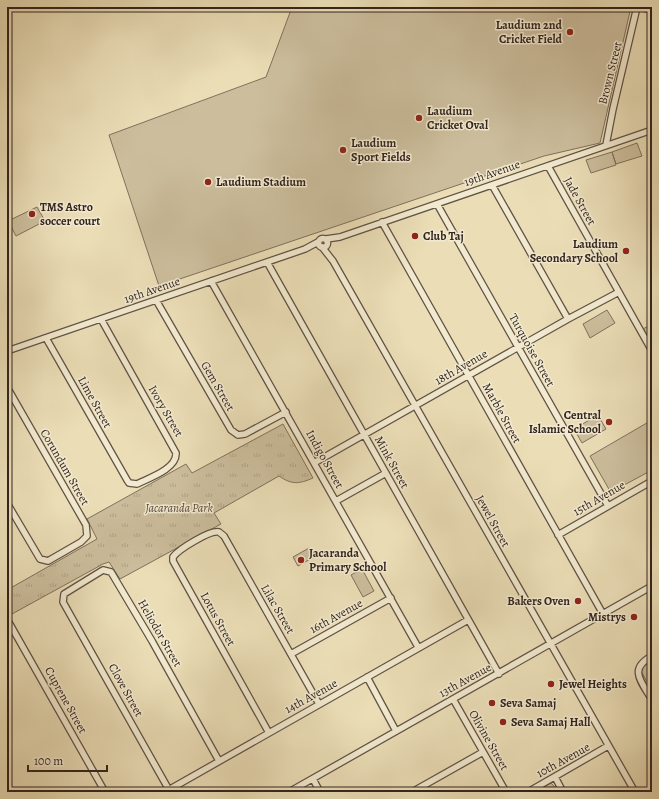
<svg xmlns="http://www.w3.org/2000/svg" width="659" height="799" viewBox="0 0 659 799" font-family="Alegreya,serif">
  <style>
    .grass { fill: url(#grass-tufts); stroke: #7f715e }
    .pitch { fill: #ccbe9d; stroke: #7f715e }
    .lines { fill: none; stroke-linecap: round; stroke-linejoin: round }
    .minor-casing { stroke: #605244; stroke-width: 8 }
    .minor { stroke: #f2ead0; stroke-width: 5.5 }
    .poi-dot { fill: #8f2418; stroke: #f2ead0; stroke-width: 1.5 }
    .labels { text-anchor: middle; stroke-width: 3; stroke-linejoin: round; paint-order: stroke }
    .poi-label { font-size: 12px; font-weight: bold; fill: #32241e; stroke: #f2ead0; text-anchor: start }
    .street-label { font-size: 12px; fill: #32241e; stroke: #f2ead0 }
    .park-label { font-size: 12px; font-style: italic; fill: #584a3e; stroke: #f2ead0 }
  </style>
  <defs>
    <pattern id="grass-tufts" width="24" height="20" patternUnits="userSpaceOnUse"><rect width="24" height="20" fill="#ccbe9d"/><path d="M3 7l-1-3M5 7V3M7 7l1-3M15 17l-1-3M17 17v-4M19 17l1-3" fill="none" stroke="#b0a387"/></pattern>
  </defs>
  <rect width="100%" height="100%" fill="#ebdeb7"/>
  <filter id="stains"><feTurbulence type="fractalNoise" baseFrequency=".005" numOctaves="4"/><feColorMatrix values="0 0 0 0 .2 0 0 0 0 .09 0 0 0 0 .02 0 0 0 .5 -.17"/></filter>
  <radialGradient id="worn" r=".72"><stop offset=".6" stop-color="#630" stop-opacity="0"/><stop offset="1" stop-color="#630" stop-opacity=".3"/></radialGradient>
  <path class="grass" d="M 283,424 L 313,478 C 299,484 292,485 279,476 L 214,513 L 221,524 L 120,579 L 109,562 L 103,564 L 12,614 L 7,606 L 7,590 L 97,539 L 87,519 L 186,464 L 192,473 Z
    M 652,661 L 652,691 L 641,671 L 644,666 Z"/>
  <path class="pitch" d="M 292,7 L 631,7 L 600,143 L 544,156 L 159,286 L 109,135 L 266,77 Z
    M 637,143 L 642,156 L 616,164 L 612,152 Z
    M 612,152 L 616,165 L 591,173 L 586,160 Z
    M 37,207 L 45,221 L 16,236 L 8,221 Z
    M 607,310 L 615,323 L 590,338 L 583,324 Z
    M 652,324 L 652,344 L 643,329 Z
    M 598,415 L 606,429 L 582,443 L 574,429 Z
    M 652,420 L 652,470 L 615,490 L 610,491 L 590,456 Z
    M 309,548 L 314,557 L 298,566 L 293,557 Z
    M 362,569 L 374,591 L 363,597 L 351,575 Z
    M 551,783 L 559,792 L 535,792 Z"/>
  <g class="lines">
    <g class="minor-casing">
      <path id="minor" d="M 640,7 L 652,10
        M 606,145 L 613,109 L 637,7
        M 548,166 L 652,351
        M 492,185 L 568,319
        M 437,204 L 608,506
        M 382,222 L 603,614
        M318.5 243a4.5 4.5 0 1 1 9 0a4.5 4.5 0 1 1-9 0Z
        M 326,239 L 340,237 L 652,130
        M 322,247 L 333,261 L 635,792
        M 267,262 L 499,674
        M 211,281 L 418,647
        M 156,300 L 231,430 L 238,435 L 245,434 L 286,412
        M 46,338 L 127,480 L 129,483 L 137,484 C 149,478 177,469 176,453 L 101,319
        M 7,351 L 305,249 L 318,242
        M 7,387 L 86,525 L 87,536 L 81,542 L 48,561 L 40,559 L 7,503
        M 314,463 L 568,319 L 619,292
        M 336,501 L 386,473
        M 558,535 L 652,481
        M 7,619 L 105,792
        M 291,654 L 391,598
        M 652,656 C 628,669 641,681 652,700
        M 367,677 L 396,731
        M 453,699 L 506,792
        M 269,733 L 173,561 L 173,557 C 179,549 210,530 219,532 L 224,536 L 319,704
        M 555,777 L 563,792
        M 313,779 L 320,792
        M 169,790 L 63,602 L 64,594 L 103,570 L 111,572 L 152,641 L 219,761
        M 165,792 L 468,620
        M 289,792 L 652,586
        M 412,792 L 483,752
        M 528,792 L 608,746"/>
    </g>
    <use href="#minor" class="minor"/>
  </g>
  <g class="poi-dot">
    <circle cx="570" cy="32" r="4"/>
    <circle cx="419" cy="118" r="4"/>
    <circle cx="343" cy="150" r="4"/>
    <circle cx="208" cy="182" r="4"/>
    <circle cx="32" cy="214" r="4"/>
    <circle cx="415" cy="236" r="4"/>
    <circle cx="626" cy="251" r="4"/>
    <circle cx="609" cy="422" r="4"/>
    <circle cx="301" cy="560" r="4"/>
    <circle cx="578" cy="601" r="4"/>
    <circle cx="634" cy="617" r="4"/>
    <circle cx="551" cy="684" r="4"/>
    <circle cx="492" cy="703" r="4"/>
    <circle cx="503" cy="722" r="4"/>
  </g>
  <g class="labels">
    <g class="poi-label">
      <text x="562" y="29" text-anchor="end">Laudium 2nd<tspan x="562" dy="14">Cricket Field</tspan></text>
      <text x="427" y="115">Laudium<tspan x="427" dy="14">Cricket Oval</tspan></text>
      <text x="351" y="147">Laudium<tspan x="351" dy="14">Sport Fields</tspan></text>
      <text x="216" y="186">Laudium Stadium</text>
      <text x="40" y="211">TMS Astro<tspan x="40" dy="14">soccer court</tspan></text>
      <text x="423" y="240">Club Taj</text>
      <text x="618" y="248" text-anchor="end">Laudium<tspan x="618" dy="14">Secondary School</tspan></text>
      <text x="601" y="419" text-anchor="end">Central<tspan x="601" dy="14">Islamic School</tspan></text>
      <text x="309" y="557">Jacaranda<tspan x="309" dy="14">Primary School</tspan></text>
      <text x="570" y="605" text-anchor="end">Bakers Oven</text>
      <text x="626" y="621" text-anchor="end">Mistrys</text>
      <text x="559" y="688">Jewel Heights</text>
      <text x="500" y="707">Seva Samaj</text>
      <text x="511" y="726">Seva Samaj Hall</text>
    </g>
    <g class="street-label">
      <text transform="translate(610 73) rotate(-76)" y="4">Brown Street</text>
      <text transform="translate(492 173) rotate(-19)" y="4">19th Avenue</text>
      <text transform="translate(580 201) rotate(61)" y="4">Jade Street</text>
      <text transform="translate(152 290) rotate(-19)" y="4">19th Avenue</text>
      <text transform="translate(532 350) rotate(61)" y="4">Turquoise Street</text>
      <text transform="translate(461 367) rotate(-30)" y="4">18th Avenue</text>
      <text transform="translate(218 386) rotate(60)" y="4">Gem Street</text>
      <text transform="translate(95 402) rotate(61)" y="4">Lime Street</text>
      <text transform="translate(166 411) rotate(60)" y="4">Ivory Street</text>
      <text transform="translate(502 413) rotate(61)" y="4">Marble Street</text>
      <text transform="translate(325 459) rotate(61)" y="4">Indigo Street</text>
      <text transform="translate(392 462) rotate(61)" y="4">Mink Street</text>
      <text transform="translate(65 467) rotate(60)" y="4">Corundum Street</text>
      <text transform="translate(599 498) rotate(-30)" y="4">15th Avenue</text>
      <text transform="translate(493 521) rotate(61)" y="4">Jewel Street</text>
      <text transform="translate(278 609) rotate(60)" y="4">Lilac Street</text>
      <text transform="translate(336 616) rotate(-29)" y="4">16th Avenue</text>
      <text transform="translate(218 619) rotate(61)" y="4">Lotus Street</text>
      <text transform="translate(160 633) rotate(60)" y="4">Heliodor Street</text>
      <text transform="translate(465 680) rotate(-29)" y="4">13th Avenue</text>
      <text transform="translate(126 690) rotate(61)" y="4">Clove Street</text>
      <text transform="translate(311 696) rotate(-29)" y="4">14th Avenue</text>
      <text transform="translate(66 700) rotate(61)" y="4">Cuprene Street</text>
      <text transform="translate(489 740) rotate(60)" y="4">Olivine Street</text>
      <text transform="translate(563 760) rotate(-29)" y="4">10th Avenue</text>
    </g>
    <g class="park-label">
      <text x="179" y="512">Jacaranda Park</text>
    </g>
  </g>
  <rect width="659" height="799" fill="none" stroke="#ebdeb7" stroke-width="24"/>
  <rect x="8" y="8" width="643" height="783" fill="none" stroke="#32241e" stroke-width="2"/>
  <rect x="12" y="12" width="635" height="775" fill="none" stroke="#32241e"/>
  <path d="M28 765v6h79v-6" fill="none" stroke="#32241e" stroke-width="2"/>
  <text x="34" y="765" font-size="12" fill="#32241e" stroke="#f2ead0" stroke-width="3" paint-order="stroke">100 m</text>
  <rect width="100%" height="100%" filter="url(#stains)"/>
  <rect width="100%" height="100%" fill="url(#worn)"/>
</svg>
